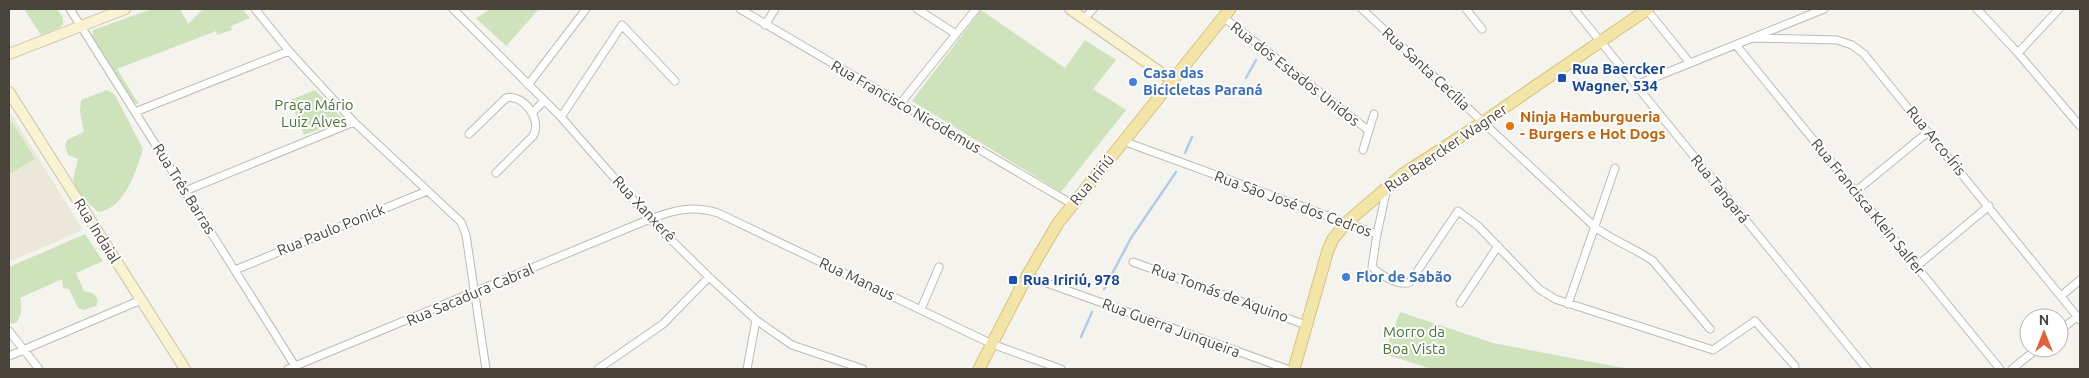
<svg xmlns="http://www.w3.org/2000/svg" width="2089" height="378" viewBox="0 0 2089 378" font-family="Ubuntu,sans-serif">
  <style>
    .education { fill: #ece8d9 }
    .green { fill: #cee3bb }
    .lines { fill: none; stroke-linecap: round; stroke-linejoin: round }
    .stream { stroke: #b2cde9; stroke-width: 2.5 }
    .street-casing { stroke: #bfbbb0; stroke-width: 9 }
    .secondary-casing { stroke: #ccc4a0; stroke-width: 12 }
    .primary-casing { stroke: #d7c379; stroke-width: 13 }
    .street { stroke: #fff; stroke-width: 7 }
    .secondary { stroke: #f9f3d3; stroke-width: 10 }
    .primary { stroke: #f3e4a8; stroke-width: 11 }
    .transit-dot { fill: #1a4fb4; stroke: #fff; stroke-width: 2 }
    .shop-dot { fill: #3f7fe0; stroke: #fff; stroke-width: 2 }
    .food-dot { fill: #e8710a; stroke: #fff; stroke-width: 2 }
    .labels { text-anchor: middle; stroke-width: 4; stroke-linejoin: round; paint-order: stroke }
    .street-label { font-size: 15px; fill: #49443b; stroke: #fff }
    .transit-label { font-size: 15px; font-weight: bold; fill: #164399; stroke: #fff; text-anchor: start }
    .shop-label { font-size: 15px; font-weight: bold; fill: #366cbe; stroke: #fff; text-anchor: start }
    .park-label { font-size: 15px; fill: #477434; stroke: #fff }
    .food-label { font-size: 15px; font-weight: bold; fill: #c56008; stroke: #fff; text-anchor: start }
  </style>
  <rect width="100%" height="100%" fill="#f5f3ed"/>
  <path class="education" d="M 11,114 L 83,230 L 9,262 L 9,115 Z"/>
  <path class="green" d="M 24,9 L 57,9 L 63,18 L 63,24 L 59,28 L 41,35 Z
    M 152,9 L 180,9 L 188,24 L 203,9 L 242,9 L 250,18 L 231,26 L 232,30 L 217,35 L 216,31 L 117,69 L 139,104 L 130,102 L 92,39 L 93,30 Z
    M 491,9 L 539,9 L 506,46 L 476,18 Z
    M 981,10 L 1065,68 L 1085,40 L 1116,60 L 1093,89 L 1126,110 L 1061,192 L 912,101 Z
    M 107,90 L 115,95 L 143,149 C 136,171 125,209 98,212 L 78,194 L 73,179 L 78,159 L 68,155 L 65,146 L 67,140 L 84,132 L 80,112 L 81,100 Z
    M 315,90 L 344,120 L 304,135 L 290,100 Z
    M 12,122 L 35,159 L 11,173 L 9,169 L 9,124 Z
    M 85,234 L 103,261 L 76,273 L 84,291 L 93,293 L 98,300 L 96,306 L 84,310 L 78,308 L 69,289 L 63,288 L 62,279 L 20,298 C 22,308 22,313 17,322 L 12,324 L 9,321 L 9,267 Z
    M 1400,312 L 1493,343 L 1629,369 L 1432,369 L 1384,354 Z"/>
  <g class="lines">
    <path class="stream" d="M 1246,78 L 1256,60
      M 1185,153 L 1192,137
      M 1104,289 L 1131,238 L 1176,172
      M 1081,337 L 1092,312"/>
    <g class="street-casing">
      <path id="street" d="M 70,9 L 297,369
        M 255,9 L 289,51 L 354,122 L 461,222 L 466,235 L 486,369
        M 453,9 L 561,117 L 650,219 L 709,277 L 756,320 L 792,345 L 863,369
        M 740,9 L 1072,204
        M 917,9 L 956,34
        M 1362,9 L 1595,227 C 1613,241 1635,248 1653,261 L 1710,329
        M 1466,9 L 1482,29
        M 1574,9 L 1867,369
        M 1977,9 L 2018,53 L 2080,126
        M 1647,10 L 1690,63
        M 1223,17 L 1368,130
        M 1084,19 L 1093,9
        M 765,25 L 775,9
        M 1752,38 L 1837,40 L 1852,45 L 1864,54 L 2080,320
        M 1736,45 L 2000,369
        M 2018,53 L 2059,9
        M 528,85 L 586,9
        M 1636,85 L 1824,9
        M 900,104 L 976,9
        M 135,112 L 289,51
        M 532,113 L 544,101
        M 561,117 L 622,25 L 675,81
        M 469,134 L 506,98 C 523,93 543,120 533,136 L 496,173
        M 1123,141 L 1377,234 L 1372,267 C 1380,275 1400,287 1410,282 L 1458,211 L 1478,226 L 1539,289 L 1555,299 L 1713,350 L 1755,321 L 1795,366
        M 1363,150 L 1374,114
        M 185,191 L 354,122
        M 1856,191 L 1928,132
        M 1377,234 L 1387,188
        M 1133,262 L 1306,325
        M 1917,266 L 1989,206
        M 235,270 L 427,191
        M 1027,276 L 1287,369
        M 2061,296 L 2080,280
        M 1460,303 L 1498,246
        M 1568,304 L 1615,168
        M 921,309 L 939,267
        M 9,331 L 39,369
        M 2059,331 L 2077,317
        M 9,356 L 141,300
        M 288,369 L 650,219 C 674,210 693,205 718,213 L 992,344 L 1061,369
        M 598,369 L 663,324 L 709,277
        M 747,369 L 756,320
        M 2012,369 L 2038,348"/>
    </g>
    <g class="secondary-casing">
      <path id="secondary" d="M 1070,9 L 1173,81
        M 9,54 L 125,9
        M 9,92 L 185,369"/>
    </g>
    <g class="primary-casing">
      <path id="primary" d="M 979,369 L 1027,276 L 1058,223 L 1230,9
        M 1294,369 L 1328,250 L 1333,239 L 1346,223 L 1403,174 L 1483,122 L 1648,9"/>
    </g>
    <use href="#street" class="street"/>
    <use href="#secondary" class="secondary"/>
    <use href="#primary" class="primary"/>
  </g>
  <g class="transit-dot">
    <rect x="1557" y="73" width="10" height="10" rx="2.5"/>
    <rect x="1008" y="275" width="10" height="10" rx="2.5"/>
  </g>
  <g class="shop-dot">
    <circle cx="1133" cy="82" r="5"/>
    <circle cx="1346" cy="277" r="5"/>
  </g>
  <circle class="food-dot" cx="1510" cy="126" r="5"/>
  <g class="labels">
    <g class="street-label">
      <text transform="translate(1426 69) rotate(43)" y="5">Rua Santa Cecília</text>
      <text transform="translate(1295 74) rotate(38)" y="5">Rua dos Estados Unidos</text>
      <text transform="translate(906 107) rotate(30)" y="5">Rua Francisco Nicodemus</text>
      <text transform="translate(1936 141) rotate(51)" y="5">Rua Arco-Íris</text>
      <text transform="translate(1446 148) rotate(-34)" y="5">Rua Baercker Wagner</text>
      <text transform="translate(1092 180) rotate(-51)" y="5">Rua Iririú</text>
      <text transform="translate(184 189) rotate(58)" y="5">Rua Três Barras</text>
      <text transform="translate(1720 189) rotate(51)" y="5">Rua Tangará</text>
      <text transform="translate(1293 204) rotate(20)" y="5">Rua São José dos Cedros</text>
      <text transform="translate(1868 207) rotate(51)" y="5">Rua Francisca Klein Salfer</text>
      <text transform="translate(644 209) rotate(47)" y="5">Rua Xanxerê</text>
      <text transform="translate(331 230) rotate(-22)" y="5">Rua Paulo Ponick</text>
      <text transform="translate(97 231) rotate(58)" y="5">Rua Indaial</text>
      <text transform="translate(857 279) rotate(25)" y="5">Rua Manaus</text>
      <text transform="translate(1220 293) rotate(20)" y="5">Rua Tomás de Aquino</text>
      <text transform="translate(470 295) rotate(-23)" y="5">Rua Sacadura Cabral</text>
      <text transform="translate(1171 328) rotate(20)" y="5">Rua Guerra Junqueira</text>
    </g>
    <g class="transit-label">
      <text x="1572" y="74">Rua Baercker<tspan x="1572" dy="17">Wagner, 534</tspan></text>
      <text x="1023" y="285">Rua Iririú, 978</text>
    </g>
    <g class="shop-label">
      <text x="1143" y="78">Casa das<tspan x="1143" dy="17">Bicicletas Paraná</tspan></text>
      <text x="1356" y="282">Flor de Sabão</text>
    </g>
    <g class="park-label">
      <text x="314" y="110">Praça Mário<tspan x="314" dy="17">Luiz Alves</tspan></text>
      <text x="1414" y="337">Morro da<tspan x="1414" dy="17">Boa Vista</tspan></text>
    </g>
    <g class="food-label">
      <text x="1520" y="122">Ninja Hamburgueria<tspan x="1520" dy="17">- Burgers e Hot Dogs</tspan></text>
    </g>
  </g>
  <rect width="2089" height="378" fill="none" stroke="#49443b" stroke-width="20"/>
  <g transform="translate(2044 333)"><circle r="24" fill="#ffffff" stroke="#b6b4b1"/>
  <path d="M0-4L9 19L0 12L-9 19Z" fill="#e16138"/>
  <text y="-8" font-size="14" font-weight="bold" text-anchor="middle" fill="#49443b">N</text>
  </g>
</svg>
